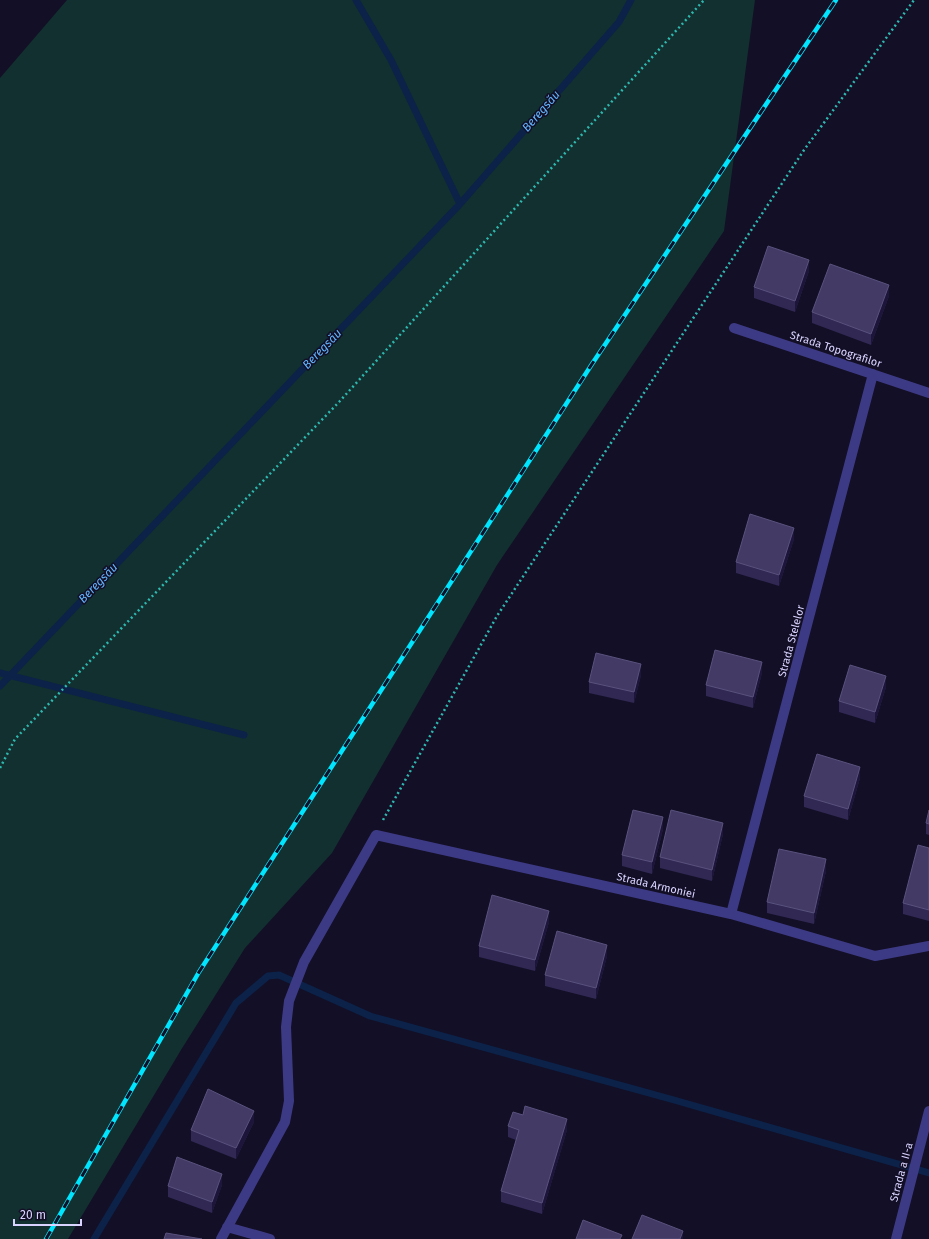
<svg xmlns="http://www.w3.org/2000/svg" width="929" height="1239" viewBox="0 0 929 1239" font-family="'Fira Sans',sans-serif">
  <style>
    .green { fill: #12302f }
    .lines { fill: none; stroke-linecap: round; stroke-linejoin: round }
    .stream { stroke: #0c2248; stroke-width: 7 }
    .path { stroke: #2fb8b0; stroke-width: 2.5; stroke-dasharray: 2 3; stroke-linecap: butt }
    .minor { stroke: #3d3a85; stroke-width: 10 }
    .rail-casing { stroke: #00e5ff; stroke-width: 4.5 }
    .rail { stroke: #130f26; stroke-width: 3; stroke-dasharray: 9; stroke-linecap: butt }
    .wall { fill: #312854 }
    .shaded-wall { fill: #1d163a }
    .building { fill: #433a66; stroke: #5a527e }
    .labels { text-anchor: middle; stroke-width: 3; stroke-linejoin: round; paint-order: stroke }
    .street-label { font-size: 11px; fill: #d9d4ff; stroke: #130f26 }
    .water-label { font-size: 12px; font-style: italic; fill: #62b6ff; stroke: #130f26 }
  </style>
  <rect width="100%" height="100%" fill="#130f26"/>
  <path class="green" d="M 67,0 L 755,0 L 724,231 L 497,565 L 332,853 L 245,948 L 181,1050 L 68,1239 L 0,1239 L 0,78 Z"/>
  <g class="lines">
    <path class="stream" d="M 356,0 L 391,60 L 460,204
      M 0,673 L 244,735
      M 0,686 L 460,204 L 619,22 L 631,0
      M 94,1239 L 236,1003 L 268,976 L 279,975 L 370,1016 L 674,1100 L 929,1173"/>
    <path class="path" d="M 0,768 L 15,739 L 339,402 L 704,0
      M 383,820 L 497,616 L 804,150 L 914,0"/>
    <path class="minor" d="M 734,328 L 929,393
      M 731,914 L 873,374
      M 227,1227 L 270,1239
      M 221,1239 L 285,1122 L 289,1101 L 286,1027 L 289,1001 L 304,962 L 376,835 L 731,914 L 875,956 L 929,946
      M 896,1239 L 929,1111"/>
    <g class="rail-casing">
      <path id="rail" d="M 46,1239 L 199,972 L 592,364 L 836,0"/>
    </g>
    <use href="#rail" class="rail"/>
  </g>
  <path class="wall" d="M 809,271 L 795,312 L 754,298 L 754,287 Z
    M 889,296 L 871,345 L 812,323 L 812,312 Z
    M 794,539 L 779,586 L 736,573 L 736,562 Z
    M 762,673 L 753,708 L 706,696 L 706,685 Z
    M 641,675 L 634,703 L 589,693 L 589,682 Z
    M 886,687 L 875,723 L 839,712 L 839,701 Z
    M 860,778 L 848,820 L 804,807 L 804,796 Z
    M 929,810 L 929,835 L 926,834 L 926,823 Z
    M 663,829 L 652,874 L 622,866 L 622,855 Z
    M 723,834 L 712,881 L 660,868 L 660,857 Z
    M 929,848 L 929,921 L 903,914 L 903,903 Z
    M 826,871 L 814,924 L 767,913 L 767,902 Z
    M 549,922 L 535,971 L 479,957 L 479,946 Z
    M 607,956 L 596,999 L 545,986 L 545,975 Z
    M 254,1122 L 236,1159 L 191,1141 L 191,1130 Z
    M 508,1126 L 567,1130 L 542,1214 L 501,1202 L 501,1191 L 516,1140 L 508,1137 Z
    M 222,1185 L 212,1213 L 168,1197 L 168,1186 Z"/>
  <path class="shaded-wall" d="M 809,260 L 809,271 L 795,312 L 795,301 Z
    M 889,285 L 889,296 L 871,345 L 871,334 Z
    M 794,528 L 794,539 L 779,586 L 779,575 Z
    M 762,662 L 762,673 L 753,708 L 753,697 Z
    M 641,664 L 641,675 L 634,703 L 634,692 Z
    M 886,676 L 886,687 L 875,723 L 875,712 Z
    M 860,767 L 860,778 L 848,820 L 848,809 Z
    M 663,817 L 663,829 L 652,874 L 652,862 Z
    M 723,823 L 723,834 L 712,881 L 712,870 Z
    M 826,859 L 826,871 L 814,924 L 814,913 Z
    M 549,911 L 549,922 L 535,971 L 535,960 Z
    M 607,945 L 607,956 L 596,999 L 596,988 Z
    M 254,1111 L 254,1122 L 236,1159 L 236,1148 Z
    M 567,1119 L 567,1130 L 542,1214 L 542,1203 Z
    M 222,1174 L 222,1185 L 212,1213 L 212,1202 Z
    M 683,1231 L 683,1239 L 680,1239 Z"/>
  <path class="building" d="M 768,246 L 809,260 L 795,301 L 754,287 Z
    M 830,264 L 889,285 L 871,334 L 812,312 Z
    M 750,514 L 794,528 L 779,575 L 736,562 Z
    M 715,650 L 762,662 L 753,697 L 706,685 Z
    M 596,653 L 641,664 L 634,692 L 589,682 Z
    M 850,665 L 886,676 L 875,712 L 839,701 Z
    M 817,754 L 860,767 L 848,809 L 804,796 Z
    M 633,810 L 663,817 L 652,862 L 622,855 Z
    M 671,810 L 723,823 L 712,870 L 660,857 Z
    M 929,810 L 929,824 L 926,823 Z
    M 918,845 L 929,848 L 929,910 L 903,903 Z
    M 779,849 L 826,859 L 814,913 L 767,902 Z
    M 492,895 L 549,911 L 535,960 L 479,946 Z
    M 557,931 L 607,945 L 596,988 L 545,975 Z
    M 208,1089 L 254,1111 L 236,1148 L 191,1130 Z
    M 525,1106 L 567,1119 L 542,1203 L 501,1191 L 519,1130 L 508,1126 L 513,1112 L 523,1115 Z
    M 177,1157 L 222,1174 L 212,1202 L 168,1186 Z
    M 642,1215 L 683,1231 L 680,1239 L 632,1239 Z
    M 583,1220 L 622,1235 L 620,1239 L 576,1239 Z
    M 166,1233 L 202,1239 L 164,1239 Z"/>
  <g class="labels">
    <g class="street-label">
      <text transform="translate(836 349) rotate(18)" y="4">Strada Topografilor</text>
      <text transform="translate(791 641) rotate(-75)" y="4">Strada Stelelor</text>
      <text transform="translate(656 885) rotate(13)" y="4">Strada Armoniei</text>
      <text transform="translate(901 1172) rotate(-75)" y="4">Strada a II-a</text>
    </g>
    <g class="water-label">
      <text transform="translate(541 111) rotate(-49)" y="4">Beregsău</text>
      <text transform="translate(322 349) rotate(-46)" y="4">Beregsău</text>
      <text transform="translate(98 583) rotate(-46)" y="4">Beregsău</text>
    </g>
  </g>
  <path d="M14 1219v6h67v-6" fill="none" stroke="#d9d4ff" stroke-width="2"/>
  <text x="20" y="1219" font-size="12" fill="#d9d4ff" stroke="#130f26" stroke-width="3" paint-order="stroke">20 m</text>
</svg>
